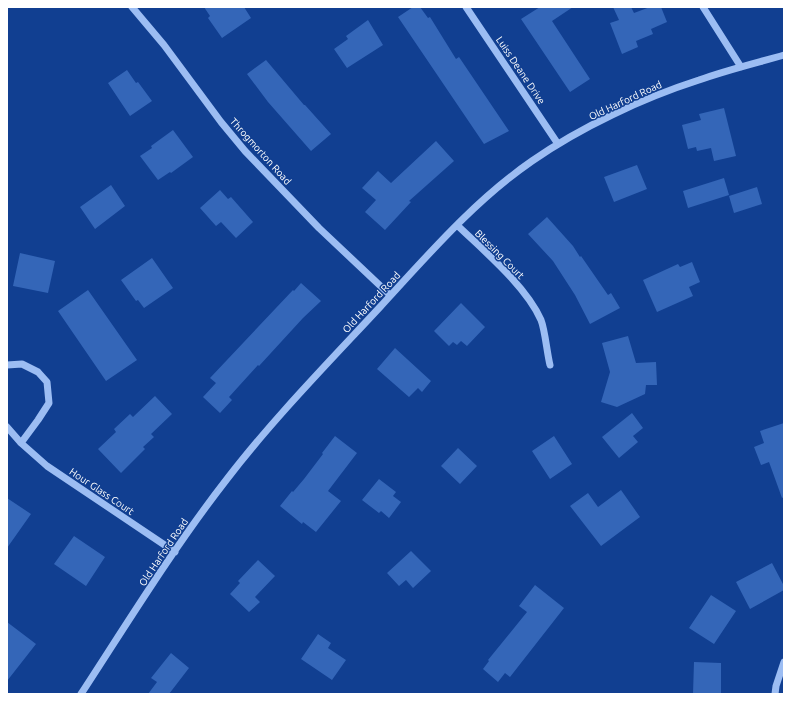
<svg xmlns="http://www.w3.org/2000/svg" width="791" height="701" viewBox="0 0 791 701" font-family="Ubuntu,sans-serif">
  <style>
    .building { fill: #3466b8 }
    .lines { fill: none; stroke-linecap: round; stroke-linejoin: round }
    .minor { stroke: #9cbdf3; stroke-width: 7 }
    .labels { text-anchor: middle; stroke-width: 3; stroke-linejoin: round; paint-order: stroke }
    .street-label { font-size: 10px; fill: #fff; stroke: #113f91 }
  </style>
  <rect width="100%" height="100%" fill="#113f91"/>
  <path class="building" d="M 204,7 L 244,7 L 251,18 L 222,38 L 208,18 L 210,16 Z
    M 413,7 L 420,7 L 428,18 L 430,17 L 456,59 L 459,57 L 509,131 L 484,144 L 398,17 Z
    M 540,7 L 573,7 L 552,21 L 590,79 L 570,92 L 521,19 Z
    M 613,7 L 631,7 L 634,13 L 650,7 L 661,7 L 667,22 L 651,29 L 653,34 L 636,41 L 638,47 L 622,54 L 610,23 L 619,20 Z
    M 368,20 L 383,45 L 347,68 L 334,49 L 348,39 L 346,36 Z
    M 266,60 L 304,105 L 305,105 L 331,134 L 311,151 L 268,102 L 247,74 Z
    M 127,70 L 136,83 L 138,82 L 152,101 L 130,116 L 108,83 Z
    M 724,108 L 736,156 L 714,161 L 711,148 L 697,151 L 696,147 L 688,149 L 682,125 L 701,120 L 699,114 Z
    M 173,130 L 193,157 L 171,173 L 170,172 L 158,180 L 140,156 L 152,148 L 151,146 Z
    M 436,141 L 454,161 L 409,201 L 411,202 L 385,230 L 365,212 L 376,200 L 362,188 L 378,171 L 391,183 Z
    M 637,165 L 647,189 L 614,202 L 604,177 Z
    M 724,178 L 729,195 L 688,208 L 683,191 Z
    M 111,185 L 125,206 L 95,229 L 80,207 Z
    M 757,187 L 762,204 L 734,213 L 729,196 Z
    M 220,190 L 228,199 L 231,197 L 253,222 L 236,238 L 221,222 L 216,226 L 200,208 Z
    M 547,217 L 573,246 L 580,257 L 581,256 L 608,295 L 611,293 L 620,308 L 590,324 L 575,295 L 553,261 L 528,234 Z
    M 20,253 L 55,261 L 48,293 L 13,286 Z
    M 152,258 L 173,288 L 144,308 L 138,300 L 136,301 L 121,280 Z
    M 692,262 L 700,282 L 689,287 L 693,296 L 657,312 L 643,280 L 678,264 L 680,267 Z
    M 301,283 L 321,301 L 303,318 L 259,366 L 258,365 L 229,397 L 232,400 L 220,413 L 203,397 L 216,383 L 210,378 L 293,290 L 294,291 Z
    M 88,290 L 137,360 L 106,381 L 58,311 Z
    M 461,303 L 485,327 L 467,346 L 461,341 L 457,345 L 453,342 L 449,346 L 434,331 Z
    M 628,336 L 636,363 L 656,362 L 657,385 L 646,385 L 645,394 L 617,407 L 601,402 L 610,372 L 602,343 Z
    M 395,348 L 431,381 L 422,392 L 418,388 L 409,397 L 377,369 Z
    M 155,396 L 172,414 L 151,434 L 154,437 L 143,447 L 145,449 L 121,473 L 98,449 L 116,432 L 114,429 L 130,414 L 133,417 Z
    M 632,413 L 643,428 L 633,436 L 638,442 L 619,458 L 602,437 Z
    M 784,423 L 784,497 L 782,498 L 769,462 L 761,465 L 754,447 L 764,443 L 760,431 Z
    M 335,436 L 357,453 L 328,491 L 341,501 L 316,532 L 303,522 L 302,524 L 280,506 L 292,491 L 293,492 L 304,479 L 323,454 L 322,453 Z
    M 554,436 L 572,464 L 550,479 L 532,451 Z
    M 458,448 L 477,466 L 460,484 L 441,466 Z
    M 379,479 L 396,492 L 393,496 L 401,502 L 389,518 L 381,511 L 379,513 L 362,500 Z
    M 621,490 L 640,517 L 601,546 L 570,506 L 588,493 L 598,507 Z
    M 7,498 L 31,514 L 7,548 Z
    M 74,536 L 105,557 L 86,586 L 54,564 Z
    M 411,551 L 431,571 L 413,588 L 406,580 L 399,586 L 387,573 Z
    M 258,560 L 275,576 L 255,597 L 260,602 L 249,612 L 230,594 L 240,583 L 238,581 Z
    M 772,563 L 784,586 L 784,590 L 750,609 L 736,582 Z
    M 535,585 L 564,608 L 510,677 L 505,673 L 498,682 L 483,669 L 489,661 L 488,660 L 527,612 L 519,606 Z
    M 711,595 L 736,611 L 714,644 L 689,628 Z
    M 7,622 L 36,644 L 7,681 Z
    M 318,634 L 331,643 L 328,648 L 346,660 L 332,680 L 301,659 Z
    M 171,653 L 189,668 L 169,694 L 148,694 L 157,682 L 151,678 Z
    M 694,662 L 721,663 L 721,694 L 693,694 Z"/>
  <g class="lines">
    <path class="minor" d="M 132,7 L 164,45 L 221,122 L 245,151 L 319,228 L 390,295
      M 466,7 L 558,144
      M 703,7 L 741,67
      M 457,225 C 484,251 526,286 541,320 C 545,330 547,353 550,365
      M 7,365 L 22,364 L 38,372 L 47,382 L 49,403 L 38,420 L 21,443
      M 7,427 L 21,443 L 47,466 L 175,552
      M 81,694 C 128,622 174,547 227,479 C 274,418 328,363 380,307 C 427,256 474,201 532,161 C 581,127 643,98 699,80 C 727,70 756,63 784,55
      M 775,694 L 776,686 L 784,662"/>
  </g>
  <g class="labels">
    <g class="street-label">
      <text transform="translate(521 70) rotate(56)" y="4">Luiss Deane Drive</text>
      <text transform="translate(625 100) rotate(-25)" y="4">Old Harford Road</text>
      <text transform="translate(261 151) rotate(48)" y="4">Throgmorton Road</text>
      <text transform="translate(500 254) rotate(45)" y="4">Blessing Court</text>
      <text transform="translate(371 302) rotate(-47)" y="4">Old Harford Road</text>
      <text transform="translate(102 491) rotate(34)" y="4">Hour Glass Court</text>
      <text transform="translate(163 552) rotate(-56)" y="4">Old Harford Road</text>
    </g>
  </g>
  <rect width="791" height="701" fill="none" stroke="#ffffff" stroke-width="16"/>
</svg>
